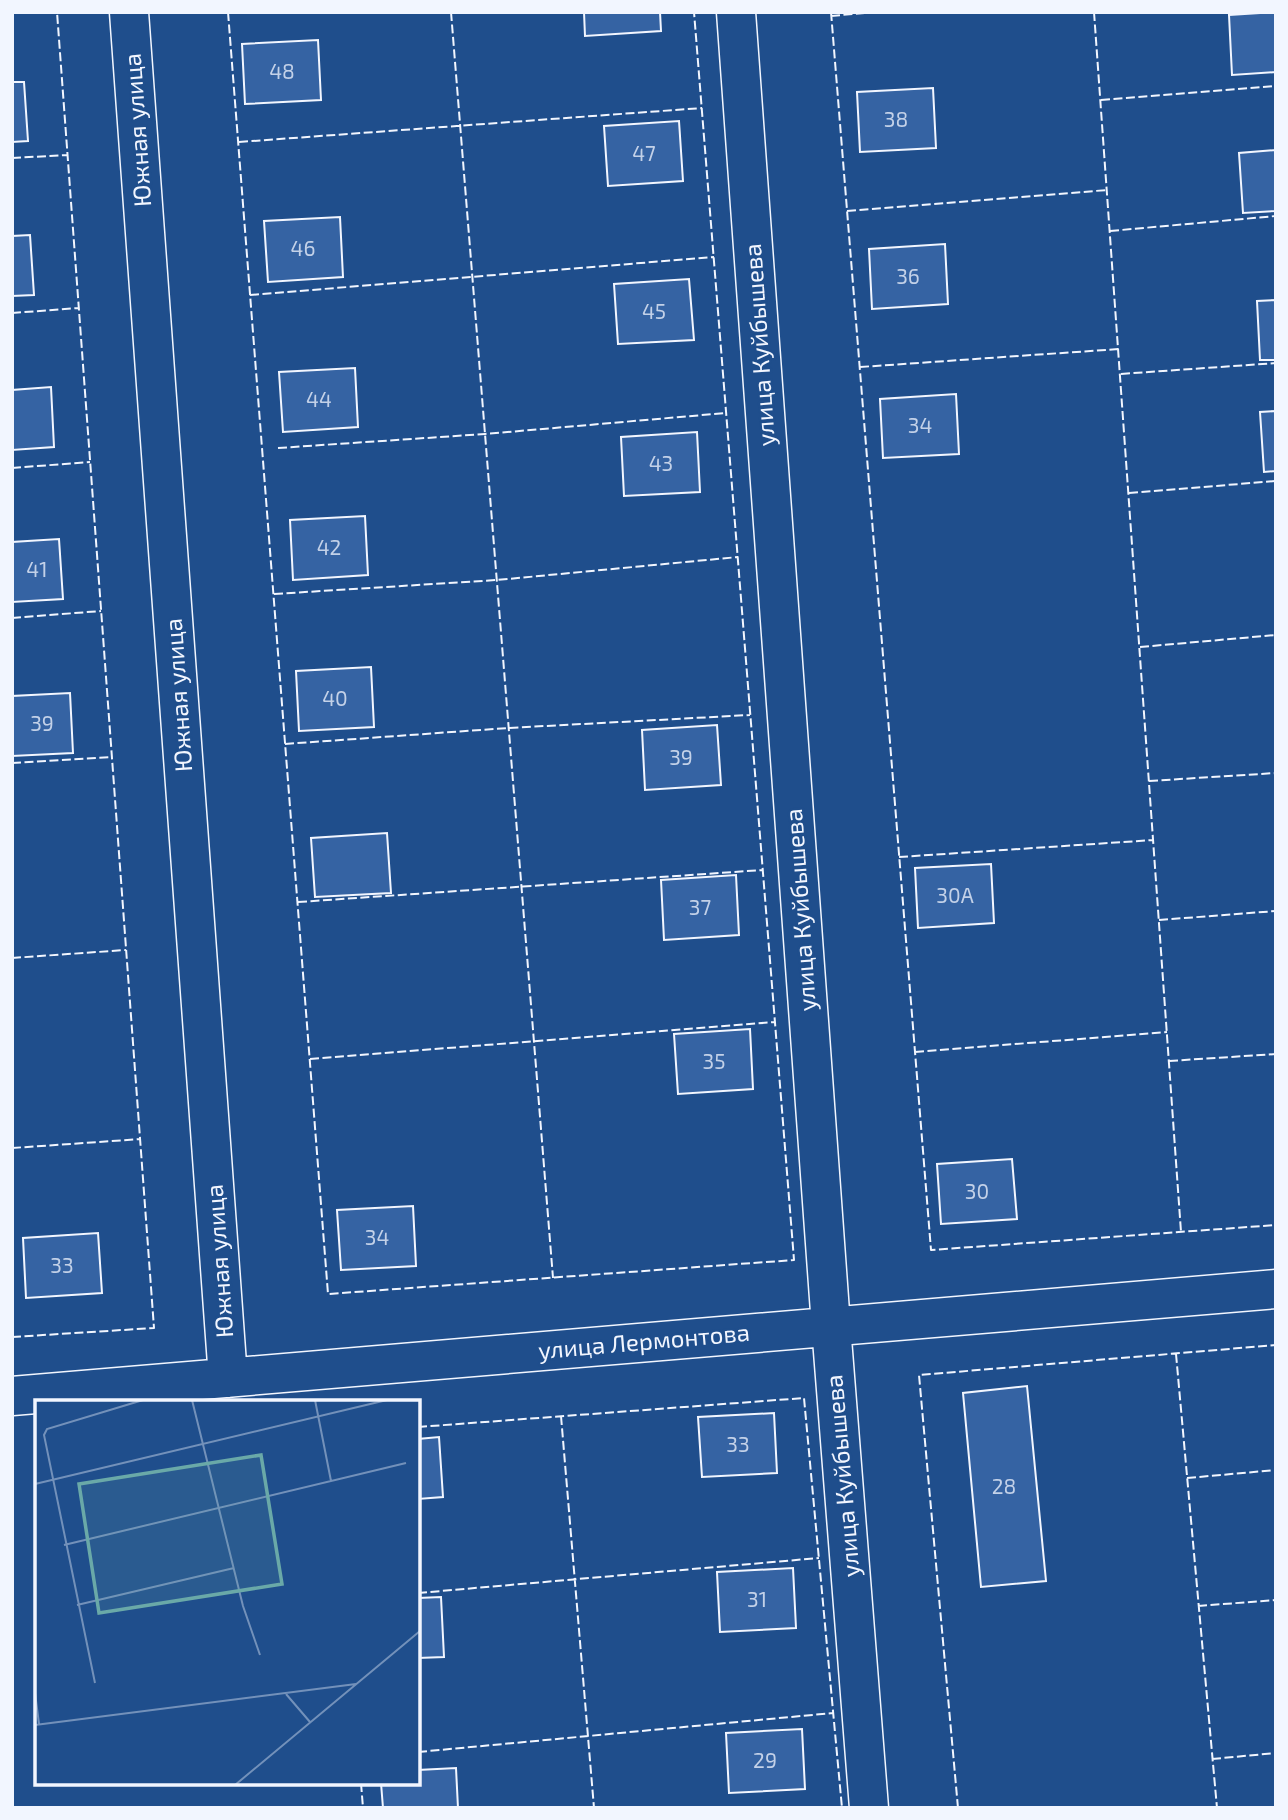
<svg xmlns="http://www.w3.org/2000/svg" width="1288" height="1820" viewBox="0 0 1288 1820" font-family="'Exo 2',sans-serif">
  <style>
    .building { fill: #3563a3; stroke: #f2f6ff; stroke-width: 2 }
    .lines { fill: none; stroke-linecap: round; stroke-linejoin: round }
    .street-casing { stroke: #f2f6ff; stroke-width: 41 }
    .street { stroke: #1f4e8c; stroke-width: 38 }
    .fence { stroke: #f2f6ff; stroke-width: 2; stroke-dasharray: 9 3.5; stroke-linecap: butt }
    .labels { text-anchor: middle; stroke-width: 5; stroke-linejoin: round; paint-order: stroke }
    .number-label { font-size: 21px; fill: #c3d1e8 }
    .street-label { font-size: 24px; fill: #f2f6ff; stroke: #1f4e8c }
    .inset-road { fill: none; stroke: #7391ba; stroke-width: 2 }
    .view { fill: #6aa9a8; fill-opacity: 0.15; stroke: #6aa9a8; stroke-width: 3.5 }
    .inset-edge { fill: none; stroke: #f2f6ff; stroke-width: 3.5 }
  </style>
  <rect width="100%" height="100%" fill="#1f4e8c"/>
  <path class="building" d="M 584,12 L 660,12 L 661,31 L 585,36 Z
    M 1276,12 L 1276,72 L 1232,75 L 1229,15 Z
    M 318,40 L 321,100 L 245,104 L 242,44 Z
    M 12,82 L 24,82 L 28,141 L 12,142 Z
    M 933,88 L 936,148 L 860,152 L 857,92 Z
    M 679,121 L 683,181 L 608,186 L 604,126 Z
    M 1276,150 L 1276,211 L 1243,213 L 1239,153 Z
    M 340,217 L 343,277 L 268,282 L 264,221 Z
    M 30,235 L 34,295 L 12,296 L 12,236 Z
    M 945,244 L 948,304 L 872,309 L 869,249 Z
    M 689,279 L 694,340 L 618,344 L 614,284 Z
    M 1276,300 L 1276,360 L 1260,360 L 1257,301 Z
    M 355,368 L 358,427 L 283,432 L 279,372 Z
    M 51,387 L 54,447 L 12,450 L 12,390 Z
    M 956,394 L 959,454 L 883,458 L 880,399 Z
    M 1276,411 L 1276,471 L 1264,472 L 1260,412 Z
    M 697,432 L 700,492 L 624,496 L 621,437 Z
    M 365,516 L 368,575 L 293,580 L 290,520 Z
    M 59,539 L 63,599 L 12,602 L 12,542 Z
    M 371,667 L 374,727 L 299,731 L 296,671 Z
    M 70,693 L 73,753 L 12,756 L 12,696 Z
    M 717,725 L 721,785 L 645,790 L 642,730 Z
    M 387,833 L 391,893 L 315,897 L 311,838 Z
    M 991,864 L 994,923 L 918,928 L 915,868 Z
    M 736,875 L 739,935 L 664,940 L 661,880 Z
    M 750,1029 L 753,1089 L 678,1094 L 674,1034 Z
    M 1012,1159 L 1017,1219 L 941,1224 L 937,1164 Z
    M 413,1206 L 416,1266 L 341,1270 L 337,1210 Z
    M 98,1233 L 102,1293 L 26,1298 L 23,1238 Z
    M 1027,1386 L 1046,1581 L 981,1587 L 963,1393 Z
    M 774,1413 L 777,1473 L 702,1477 L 698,1417 Z
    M 439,1437 L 443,1497 L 418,1499 L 418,1439 Z
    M 793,1568 L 796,1628 L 720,1632 L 717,1572 Z
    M 441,1597 L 444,1657 L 418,1658 L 418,1598 Z
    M 802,1729 L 805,1789 L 729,1793 L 726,1733 Z
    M 456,1768 L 458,1808 L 383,1808 L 381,1783 L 418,1783 L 418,1770 Z"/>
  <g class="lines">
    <g class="street-casing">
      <path id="street" d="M 129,12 L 228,1378
        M 736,12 L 831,1326 L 869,1808
        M 12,1396 L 1276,1289"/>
    </g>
    <use href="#street" class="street"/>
    <path class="fence" d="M 228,12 L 328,1294 L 794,1260 L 694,12
      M 451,12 L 553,1278
      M 831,12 L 931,1250 L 1276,1225
      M 1094,12 L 1181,1232
      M 831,16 L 875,12
      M 1101,100 L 1276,86
      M 239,142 L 702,108
      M 12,158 L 67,155
      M 847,211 L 1107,190
      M 1110,231 L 1276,216
      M 250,295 L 714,257
      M 12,313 L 79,308
      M 860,367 L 1119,349
      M 1121,374 L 1276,363
      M 278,448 L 485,434 L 726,413
      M 12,468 L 90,462
      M 1129,493 L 1276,481
      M 274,594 L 497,580 L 738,557
      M 12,618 L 101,611
      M 1140,647 L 1276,635
      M 285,744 L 508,728 L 750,715
      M 12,763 L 112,757
      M 1149,781 L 1276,773
      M 899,857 L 1154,840
      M 298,902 L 763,870
      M 1159,920 L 1276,911
      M 12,958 L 126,950
      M 915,1052 L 1167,1032
      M 310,1059 L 775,1022
      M 1169,1061 L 1276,1054
      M 12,1148 L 141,1139
      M 12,1337 L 154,1328 L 57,12
      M 1176,1354 L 1217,1808
      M 561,1416 L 594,1808
      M 418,1427 L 804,1398 L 842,1808
      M 1187,1478 L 1276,1470
      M 418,1593 L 819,1558
      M 1198,1606 L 1276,1600
      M 418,1752 L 833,1713
      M 1212,1759 L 1276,1753
      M 361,1783 L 363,1808
      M 958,1808 L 919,1375 L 1276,1345"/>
  </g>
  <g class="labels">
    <g class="number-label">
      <text x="282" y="79">48</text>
      <text x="896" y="127">38</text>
      <text x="644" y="161">47</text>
      <text x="303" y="256">46</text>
      <text x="908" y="284">36</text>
      <text x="654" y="319">45</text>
      <text x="319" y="407">44</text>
      <text x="920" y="433">34</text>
      <text x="661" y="471">43</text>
      <text x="329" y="555">42</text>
      <text x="37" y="577">41</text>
      <text x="335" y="706">40</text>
      <text x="42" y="731">39</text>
      <text x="681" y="765">39</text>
      <text x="955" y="903">30А</text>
      <text x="700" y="915">37</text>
      <text x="714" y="1069">35</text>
      <text x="977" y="1199">30</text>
      <text x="377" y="1245">34</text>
      <text x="62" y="1273">33</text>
      <text x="738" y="1452">33</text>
      <text x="1004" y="1494">28</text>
      <text x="757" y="1607">31</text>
      <text x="765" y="1768">29</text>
    </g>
    <g class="street-label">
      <text transform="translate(138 130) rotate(-94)" y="8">Южная улица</text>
      <text transform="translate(760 345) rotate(-94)" y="8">улица Куйбышева</text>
      <text transform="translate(179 695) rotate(-94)" y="8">Южная улица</text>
      <text transform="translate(801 910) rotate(-94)" y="8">улица Куйбышева</text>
      <text transform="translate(220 1261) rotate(-94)" y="8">Южная улица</text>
      <text transform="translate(644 1342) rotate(-5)" y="8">улица Лермонтова</text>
      <text transform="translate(843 1476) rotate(-95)" y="8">улица Куйбышева</text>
    </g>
  </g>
  <g transform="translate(35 1400)">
    <rect width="385" height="385" fill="#1f4e8c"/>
    <path class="inset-road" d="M 157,0 L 208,206 L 225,255M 280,0 L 296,81M 0,84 L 352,0M 29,145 L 371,63M 42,205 L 199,168M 60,283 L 9,35 L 12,29 L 108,0M 0,293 L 4,324M 251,294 L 275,322M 0,325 L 321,284M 200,385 L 385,231"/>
    <path class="view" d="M 226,55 L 247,184 L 64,213 L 44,84 Z"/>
    <rect width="385" height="385" class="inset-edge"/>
  </g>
  <rect width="1288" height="1820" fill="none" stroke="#f2f6ff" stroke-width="28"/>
</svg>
